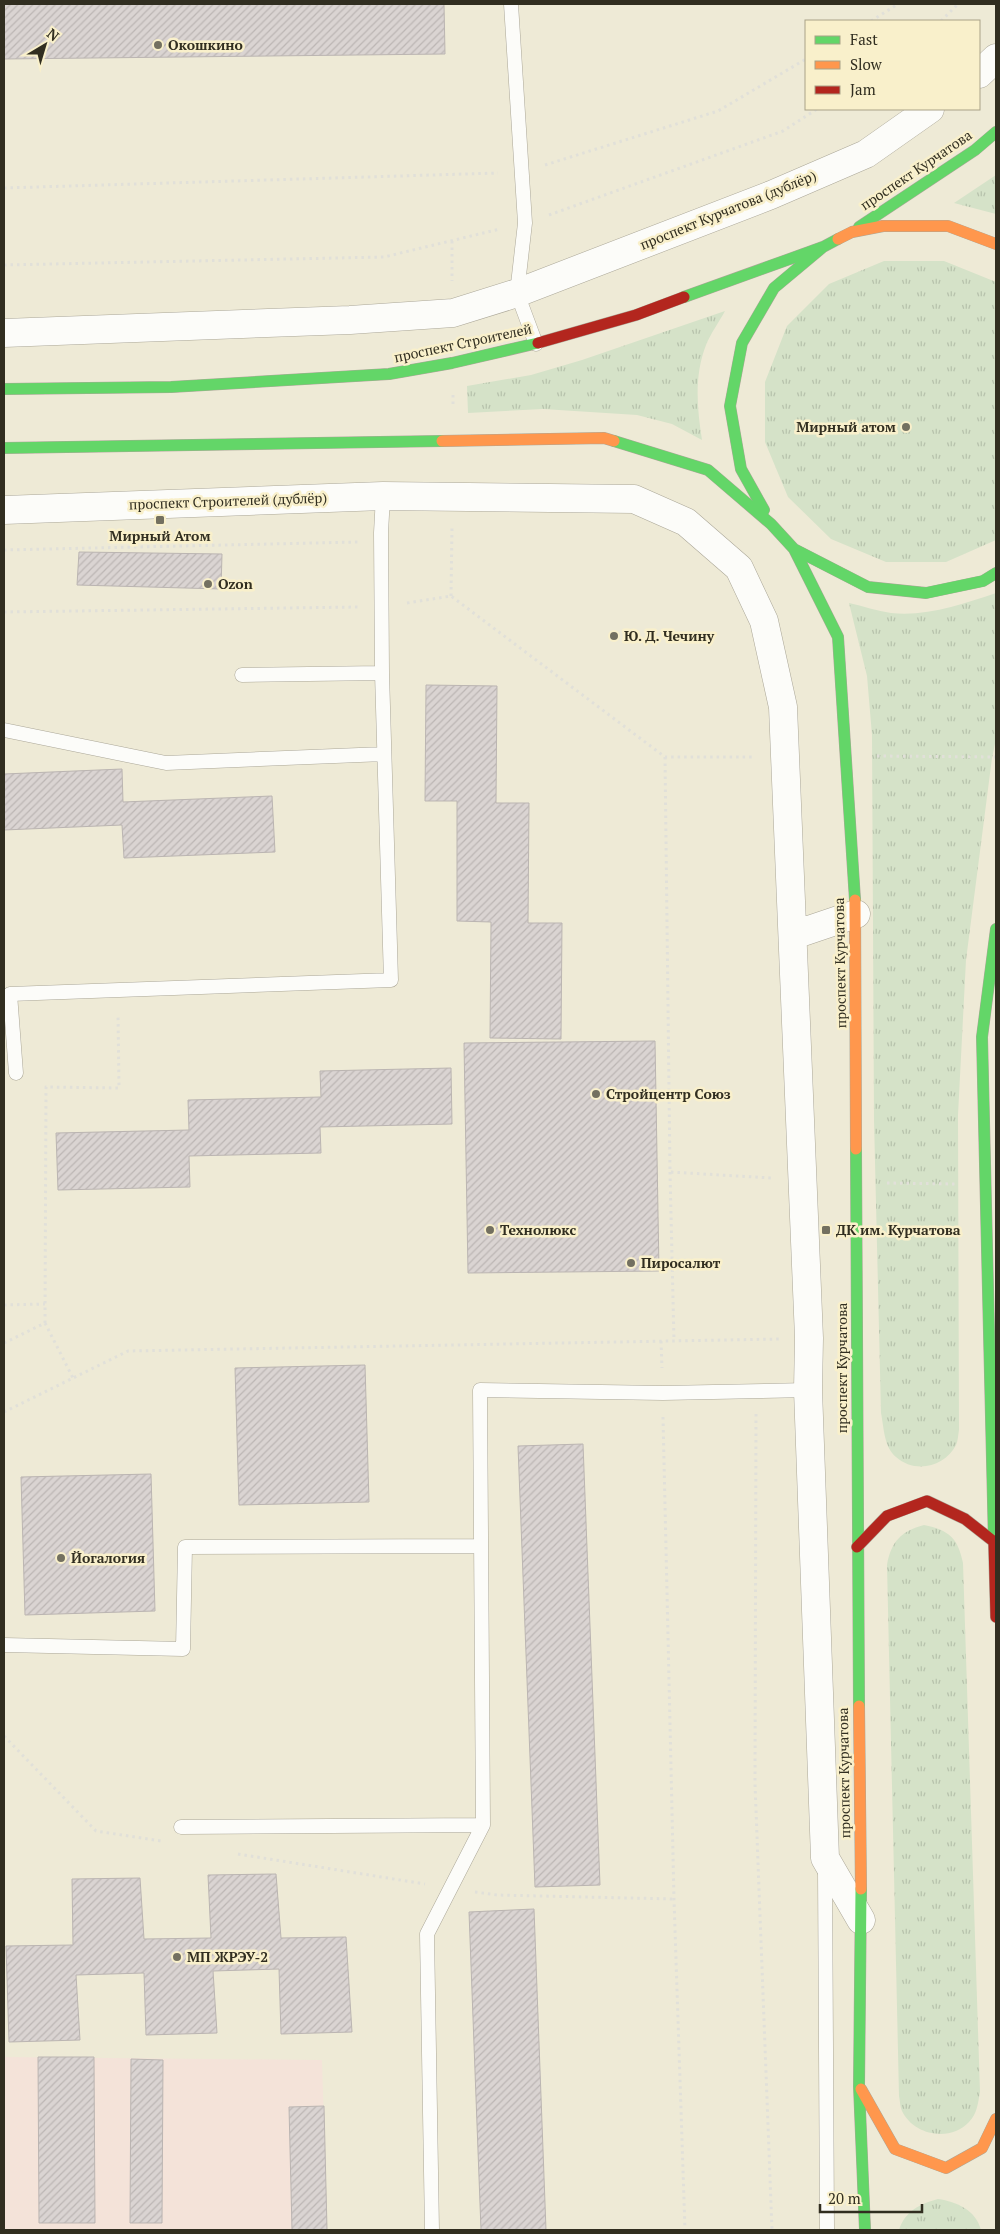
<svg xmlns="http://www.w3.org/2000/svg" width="1000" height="2234" viewBox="0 0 1000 2234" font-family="'PT Serif',serif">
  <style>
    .industrial { fill: #f4e3d9 }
    .grass { fill: url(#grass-tufts) }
    .building { fill: url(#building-hatch); stroke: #bbb5b2 }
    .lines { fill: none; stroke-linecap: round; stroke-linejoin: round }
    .lane-casing { stroke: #aba798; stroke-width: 15 }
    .street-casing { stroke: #aba798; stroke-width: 29 }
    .fast-casing { stroke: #aba798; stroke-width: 12 }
    .slow-casing { stroke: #aba798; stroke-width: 12 }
    .jam-casing { stroke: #aba798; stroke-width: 12 }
    .path { stroke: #e1e0d9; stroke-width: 3; stroke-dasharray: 2.5 4; stroke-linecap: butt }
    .lane { stroke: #fcfcf9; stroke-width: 14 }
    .street { stroke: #fcfcf9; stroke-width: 28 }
    .fast { stroke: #63d668; stroke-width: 11 }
    .slow { stroke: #ff974d; stroke-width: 11 }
    .jam { stroke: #b3261e; stroke-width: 11 }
    .poi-dot { fill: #737060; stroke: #f9f0cb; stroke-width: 2 }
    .labels { text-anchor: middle; stroke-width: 5; stroke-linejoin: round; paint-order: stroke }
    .poi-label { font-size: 14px; font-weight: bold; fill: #312e20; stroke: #f9f0cb; text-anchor: start }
    .street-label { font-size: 14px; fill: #312e20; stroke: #f9f0cb }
  </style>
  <defs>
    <pattern id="grass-tufts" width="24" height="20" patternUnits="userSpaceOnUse" patternTransform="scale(1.25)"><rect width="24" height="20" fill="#d5e2c8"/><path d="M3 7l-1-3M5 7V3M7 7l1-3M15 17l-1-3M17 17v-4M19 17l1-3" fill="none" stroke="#b7c2ac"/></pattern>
    <pattern id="building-hatch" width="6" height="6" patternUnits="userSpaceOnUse" patternTransform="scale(1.25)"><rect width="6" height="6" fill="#dad4d2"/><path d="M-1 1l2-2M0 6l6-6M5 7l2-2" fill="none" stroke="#bcb6b4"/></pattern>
  </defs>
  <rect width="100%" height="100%" fill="#eeead6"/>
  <path class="industrial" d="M 4,2057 L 322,2060 L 327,2230 L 4,2230 Z"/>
  <path class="grass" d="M 996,175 L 996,214 L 954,203 Z
    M 884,261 L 944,261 L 996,282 L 996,540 L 946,562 L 886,562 L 831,539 L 788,497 L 765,442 L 765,382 L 787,326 L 829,284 Z
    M 725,311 C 719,322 711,333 706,345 C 694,376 697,408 702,440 L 672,424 L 637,415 L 543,409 L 468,413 L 467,386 L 531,375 L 582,360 Z
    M 996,593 L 996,739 L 992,758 L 966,960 L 958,1115 L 959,1430 C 958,1435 958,1441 956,1445 C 945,1467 915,1474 896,1457 C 884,1447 884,1428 881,1413 L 874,1120 L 872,735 L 867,676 L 849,603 C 863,606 877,611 891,613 C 926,617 963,604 996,593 Z
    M 924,1525 C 949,1530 958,1538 963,1563 L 980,2092 C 978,2103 977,2114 969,2122 C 951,2142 914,2136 902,2111 C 900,2107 900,2100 899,2096 L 887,1565 C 891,1542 901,1531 924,1525 Z
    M 938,2199 C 957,2202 976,2210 981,2230 L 899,2230 C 905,2211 920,2204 938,2199 Z"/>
  <path class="building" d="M 4,4 L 444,4 L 445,54 L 4,59 Z
    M 79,552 L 222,554 L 221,589 L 77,585 Z
    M 426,685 L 497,686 L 496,803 L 529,803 L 528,923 L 562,923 L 561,1039 L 490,1038 L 491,922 L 457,921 L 457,801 L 425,801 Z
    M 122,769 L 123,802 L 272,796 L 275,852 L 124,858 L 122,825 L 4,830 L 4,774 Z
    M 655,1041 L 659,1271 L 468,1273 L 464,1043 Z
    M 451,1068 L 452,1124 L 320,1127 L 321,1153 L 189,1156 L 190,1187 L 58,1190 L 56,1133 L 189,1130 L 188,1100 L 321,1097 L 320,1071 Z
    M 365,1365 L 369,1502 L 239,1505 L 235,1368 Z
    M 583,1444 L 600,1885 L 535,1887 L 518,1446 Z
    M 151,1474 L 155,1611 L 25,1615 L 21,1477 Z
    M 276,1874 L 281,1938 L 346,1937 L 352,2032 L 281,2034 L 279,1969 L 213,1971 L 217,2033 L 146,2035 L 144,1973 L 76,1975 L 80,2040 L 9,2042 L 6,1946 L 73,1945 L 72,1879 L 140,1878 L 144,1939 L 211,1938 L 208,1875 Z
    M 534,1909 L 546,2230 L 481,2230 L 469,1912 Z
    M 38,2057 L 94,2057 L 95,2223 L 39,2223 Z
    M 131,2059 L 163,2060 L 162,2223 L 130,2223 Z
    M 324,2106 L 327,2230 L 292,2230 L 289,2107 Z"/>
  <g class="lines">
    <g class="lane-casing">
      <path id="lane" d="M 511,4 L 525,223 L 517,293 L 536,344
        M 242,675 L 382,673 L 381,533 L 383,496
        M 4,730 L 166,763 L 384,754
        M 16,1073 L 10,994 L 391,980 L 382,673
        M 4,1645 L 183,1649 L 185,1547 L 481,1546
        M 181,1827 L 483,1825
        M 825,1869 L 827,2230
        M 432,2230 L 427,1934 L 483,1825 L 480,1390 L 663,1393 L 808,1390"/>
    </g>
    <g class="street-casing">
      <path id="street" d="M 979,74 L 996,58
        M 4,333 L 350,320 L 453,313 L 517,293 L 771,195 L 866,154 L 930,109
        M 4,510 L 383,496 L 634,499 L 686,522 L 739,568 L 764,621 L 783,707 L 809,1338 L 808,1390 L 825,1858 L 861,1920
        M 794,935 L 856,914"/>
    </g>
    <g class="fast-casing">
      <path id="fast" d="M 859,227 L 975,150 L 996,132
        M 684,297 L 823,247
        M 4,389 L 171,387 L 389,374 L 452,363 L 538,343
        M 614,441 L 708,470 L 771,524 L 794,549 L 838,637 L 855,900
        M 4,448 L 442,441
        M 764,510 L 741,469 L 730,406 L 742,343 L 774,288 L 823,247 L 838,239
        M 794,549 L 868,587 L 926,593 L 983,581 L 996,573
        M 856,1149 L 859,1706
        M 994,1543 L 982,1037 L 996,929
        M 861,1889 L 859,2086 L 865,2230"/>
    </g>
    <g class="slow-casing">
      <path id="slow" d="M 838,239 L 852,232 L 883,226 L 948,226 L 996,244
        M 442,441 L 604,438 L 614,441
        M 855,900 L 856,1149
        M 859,1706 L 861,1889
        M 861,2089 L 895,2149 L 946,2168 L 982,2148 L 996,2119"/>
    </g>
    <g class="jam-casing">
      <path id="jam" d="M 538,343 L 636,315 L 684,297
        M 994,1543 L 996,1617
        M 857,1547 L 887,1516 L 927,1501 L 965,1519 L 993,1541"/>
    </g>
    <path class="path" d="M 871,21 L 898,4
      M 941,21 L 958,4
      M 545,165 L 718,111 L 806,59
      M 4,188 L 498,173
      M 549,215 L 783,131 L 817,109
      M 452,241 L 452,281
      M 4,265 L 384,257 L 500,229
      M 453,395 L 453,408
      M 4,550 L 358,542
      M 451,596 L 452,527
      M 407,603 L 451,596 L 665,757 L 754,757
      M 4,612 L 358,607
      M 877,756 L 996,757
      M 665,757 L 670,1172 L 771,1178
      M 670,1172 L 674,1341
      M 887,1183 L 956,1184
      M 4,1305 L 45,1304
      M 45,1323 L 73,1378
      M 661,1341 L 662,1368
      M 4,1343 L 45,1323 L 46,1087 L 119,1088 L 118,1014
      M 4,1412 L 128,1351 L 779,1339
      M 756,1414 L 755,1784 L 772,2230
      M 663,1417 L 674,1899 L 685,2230
      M 4,1736 L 96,1831 L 161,1841
      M 238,1854 L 425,1884
      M 475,1892 L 497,1895 L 674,1899"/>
    <use href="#lane" class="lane"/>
    <use href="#street" class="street"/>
    <use href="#fast" class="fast"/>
    <use href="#slow" class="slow"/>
    <use href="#jam" class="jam"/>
  </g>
  <g class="poi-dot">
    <circle cx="158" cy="45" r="5"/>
    <circle cx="906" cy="427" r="5"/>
    <rect x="155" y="515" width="10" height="10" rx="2.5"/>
    <circle cx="208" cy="584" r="5"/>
    <circle cx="614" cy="636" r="5"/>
    <circle cx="596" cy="1094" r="5"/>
    <circle cx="490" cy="1230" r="5"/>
    <rect x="821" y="1225" width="10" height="10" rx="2.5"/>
    <circle cx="631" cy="1263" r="5"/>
    <circle cx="61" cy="1558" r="5"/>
    <circle cx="177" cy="1957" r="5"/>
  </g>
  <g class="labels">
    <g class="poi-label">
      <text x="168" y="50">Окошкино</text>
      <text x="896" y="432" text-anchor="end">Мирный атом</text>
      <text x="160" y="541" text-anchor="middle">Мирный Атом</text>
      <text x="218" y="589">Ozon</text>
      <text x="624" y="641">Ю. Д. Чечину</text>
      <text x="606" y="1099">Стройцентр Союз</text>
      <text x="500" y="1235">Технолюкс</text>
      <text x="836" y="1235">ДК им. Курчатова</text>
      <text x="641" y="1268">Пиросалют</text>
      <text x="71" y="1563">Йогалогия</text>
      <text x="187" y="1962">МП ЖРЭУ-2</text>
    </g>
    <g class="street-label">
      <text transform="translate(916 170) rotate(-34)" y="5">проспект Курчатова</text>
      <text transform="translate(728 210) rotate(-22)" y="5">проспект Курчатова (дублёр)</text>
      <text transform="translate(463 343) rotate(-12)" y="5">проспект Строителей</text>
      <text transform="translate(228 501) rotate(-2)" y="5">проспект Строителей (дублёр)</text>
      <text transform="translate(840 963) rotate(-91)" y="5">проспект Курчатова</text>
      <text transform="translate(842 1368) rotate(-90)" y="5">проспект Курчатова</text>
      <text transform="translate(844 1773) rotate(-91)" y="5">проспект Курчатова</text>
    </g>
  </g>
  <rect width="1000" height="2234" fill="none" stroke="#312e20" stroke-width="10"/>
  <rect x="805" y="20" width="175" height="90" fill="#f9f0cb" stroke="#a9a287"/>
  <rect x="815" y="36" width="25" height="8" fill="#63d668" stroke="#a9a287"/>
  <text x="850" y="45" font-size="15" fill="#312e20">Fast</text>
  <rect x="815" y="61" width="25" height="8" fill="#ff974d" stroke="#a9a287"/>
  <text x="850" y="70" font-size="15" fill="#312e20">Slow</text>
  <rect x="815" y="86" width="25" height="8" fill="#b3261e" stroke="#a9a287"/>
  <text x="850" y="95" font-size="15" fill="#312e20">Jam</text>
  <g transform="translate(45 45) rotate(38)" stroke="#f9f0cb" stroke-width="4" paint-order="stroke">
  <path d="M0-4L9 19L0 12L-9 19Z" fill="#312e20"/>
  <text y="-8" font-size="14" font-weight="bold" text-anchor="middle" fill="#312e20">N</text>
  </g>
  <path d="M820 2204v8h102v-8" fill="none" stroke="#312e20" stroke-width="2.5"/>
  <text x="828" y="2204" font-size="15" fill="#312e20" stroke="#f9f0cb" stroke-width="4" paint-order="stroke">20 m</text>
</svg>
